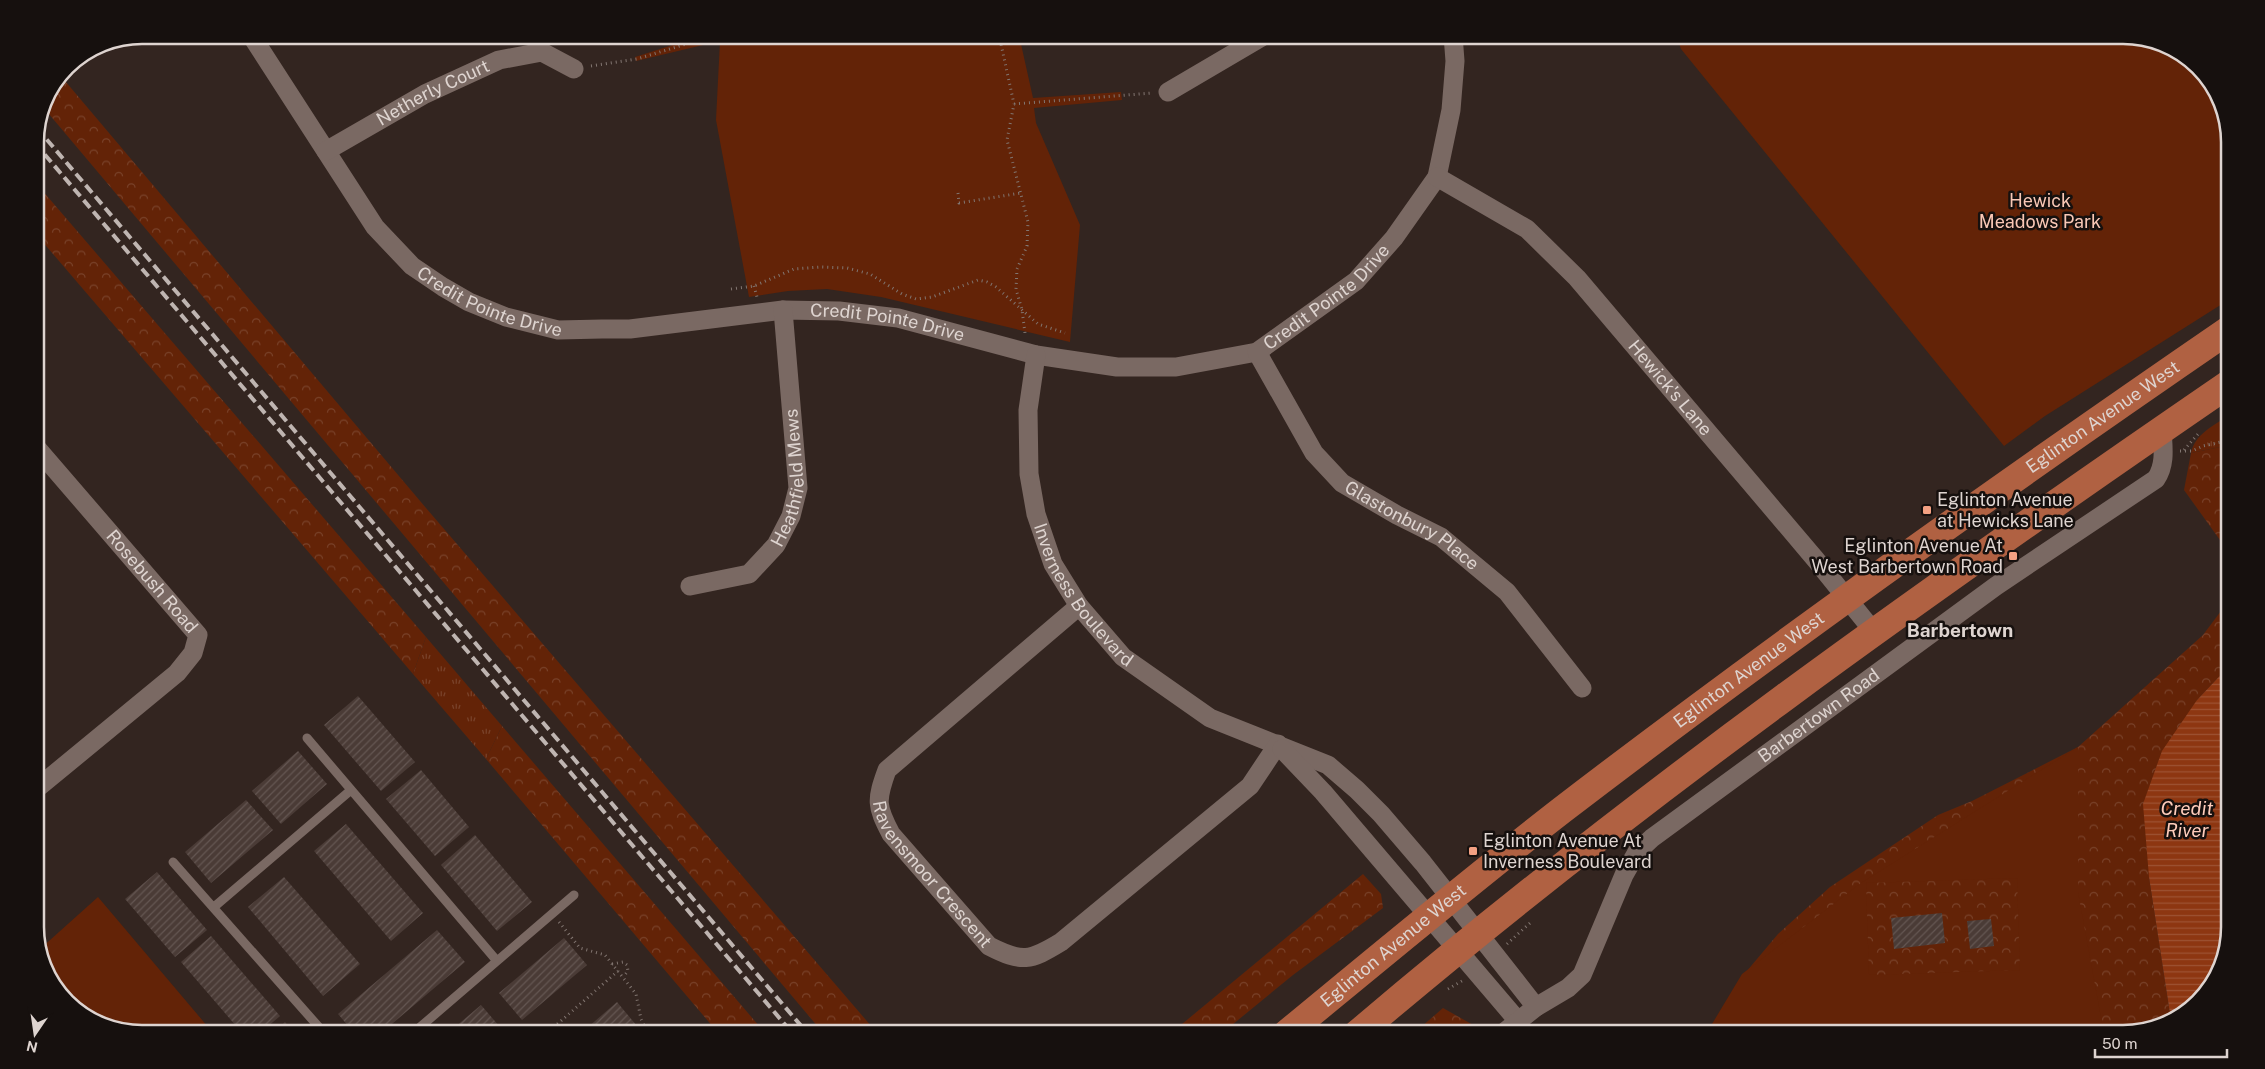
<svg xmlns="http://www.w3.org/2000/svg" width="2265" height="1069" viewBox="0 0 2265 1069" font-family="'Public Sans',sans-serif">
  <style>
    .grass { fill: url(#grass-tufts) }
    .forest { fill: url(#forest-crowns) }
    .park { fill: #632307; fill-rule: evenodd }
    .water { fill: url(#water-rules) }
    .building { fill: url(#building-hatch) }
    .lines { fill: none; stroke-linecap: round; stroke-linejoin: round }
    .path { stroke: #827671; stroke-width: 3; stroke-dasharray: 1 4; stroke-linecap: butt }
    .service { stroke: #7a6963; stroke-width: 9 }
    .minor { stroke: #7a6963; stroke-width: 19 }
    .primary { stroke: #b06142; stroke-width: 28 }
    .rail { stroke: #bfb5b1; stroke-width: 4; stroke-dasharray: 10 5; stroke-linecap: butt }
    .poi-dot { fill: #f3a082; stroke: #16100e; stroke-width: 2 }
    .labels { text-anchor: middle; stroke-width: 5; stroke-linejoin: round; paint-order: stroke }
    .street-label { font-size: 18px; fill: #ded4d0; stroke: #16100e }
    .park-label { font-size: 18px; fill: #f9c7b5; stroke: #16100e }
    .poi-label { font-size: 18px; fill: #ded4d0; stroke: #16100e; text-anchor: start }
    .neighbourhood-label { font-size: 19px; font-weight: bold; fill: #ded4d0; stroke: #16100e }
    .water-label { font-size: 19px; font-style: italic; fill: #ffccba; stroke: #16100e }
    .rim { fill: none; stroke: #ded4d0; stroke-width: 2.5 }
  </style>
  <defs>
    <pattern id="grass-tufts" width="24" height="20" patternUnits="userSpaceOnUse" patternTransform="scale(1.25)"><rect width="24" height="20" fill="#632307"/><path d="M3 7l-1-3M5 7V3M7 7l1-3M15 17l-1-3M17 17v-4M19 17l1-3" fill="none" stroke="#79422a"/></pattern>
    <pattern id="forest-crowns" width="20" height="18" patternUnits="userSpaceOnUse" patternTransform="scale(1.25)"><rect width="20" height="18" fill="#632307"/><path d="M2 6a3 3 0 1 1 6 0M12 15a3 3 0 1 1 6 0" fill="none" stroke="#79422a"/></pattern>
    <pattern id="water-rules" width="6" height="5" patternUnits="userSpaceOnUse" patternTransform="scale(1.25)"><rect width="6" height="5" fill="#8d3611"/><path d="M0 2.5h6" fill="none" stroke="#9d5233"/></pattern>
    <pattern id="building-hatch" width="6" height="6" patternUnits="userSpaceOnUse" patternTransform="scale(1.25)"><rect width="6" height="6" fill="#4a3b36"/><path d="M-1 1l2-2M0 6l6-6M5 7l2-2" fill="none" stroke="#645652"/></pattern>
  </defs>
  <rect width="100%" height="100%" fill="#332520"/>
  <path class="grass" d="M 2230,415 L 2230,445 L 2191,453 C 2195,434 2214,425 2230,415 Z
    M 426,637 L 502,726 L 486,759 L 413,674 Z"/>
  <path class="forest" d="M 60,75 L 426,508 L 878,1034 L 824,1034 L 43,107 L 46,95 Z
    M 35,182 L 426,637 L 413,674 L 35,233 Z
    M 2230,445 L 2230,554 L 2184,490 L 2191,453 Z
    M 2230,599 L 2230,665 L 2197,700 L 2149,877 L 2171,1020 L 2123,1034 L 2105,1034 L 2054,972 L 1741,978 L 1778,934 L 1830,887 L 1938,815 L 1972,801 L 2078,747 L 2203,635 Z
    M 502,726 L 766,1034 L 719,1034 L 486,759 Z
    M 2230,833 L 2230,927 L 2229,934 L 2221,877 Z
    M 1363,874 L 1381,894 L 1383,908 L 1293,975 L 1221,1034 L 1170,1034 Z
    M 1443,1008 L 1475,1026 L 1469,1034 L 1413,1034 Z"/>
  <path class="park" d="M 704,35 L 1019,35 L 1033,98 L 1121,92 L 1122,100 L 1034,108 L 1036,123 L 1080,225 L 1070,342 L 881,297 L 827,289 L 788,291 L 749,297 L 716,120 L 720,41 L 636,61 L 635,57 Z
    M 1676,35 L 2123,35 L 2164,43 L 2212,82 L 2230,135 L 2230,299 L 2045,416 L 2004,446 L 1681,49 Z
    M 2078,747 L 2078,892 L 2104,1034 L 1706,1034 L 1742,974 L 1861,883 ZM 2017,878 L 2020,970 L 1869,975 L 1866,883 Z
    M 98,897 L 214,1034 L 142,1034 L 101,1026 L 53,987 L 40,949 Z"/>
  <path class="water" d="M 2230,665 L 2230,771 L 2221,782 L 2230,801 L 2230,833 L 2221,877 L 2229,934 L 2222,968 L 2182,1016 L 2171,1020 L 2149,877 L 2143,804 L 2162,751 L 2197,700 Z"/>
  <path class="building" d="M 358,696 L 415,762 L 381,791 L 324,725 Z
    M 298,751 L 327,784 L 281,824 L 252,791 Z
    M 421,770 L 469,827 L 435,856 L 386,799 Z
    M 246,800 L 273,830 L 211,883 L 185,852 Z
    M 346,824 L 423,913 L 391,941 L 314,851 Z
    M 475,835 L 532,902 L 497,931 L 441,865 Z
    M 157,872 L 207,930 L 175,957 L 125,899 Z
    M 284,877 L 360,964 L 323,996 L 248,907 Z
    M 1942,913 L 1945,943 L 1894,949 L 1891,918 Z
    M 1991,919 L 1994,946 L 1970,949 L 1967,921 Z
    M 437,930 L 465,962 L 380,1034 L 355,1034 L 338,1014 Z
    M 211,936 L 280,1016 L 259,1034 L 243,1034 L 181,962 Z
    M 564,938 L 587,965 L 522,1020 L 499,993 Z
    M 617,1002 L 642,1032 L 639,1034 L 580,1034 Z
    M 481,1005 L 506,1034 L 449,1034 L 448,1033 Z
    M 285,1022 L 295,1034 L 272,1034 Z"/>
  <g class="lines">
    <path class="path" d="M 999,35 L 1014,104 L 1007,140 L 1028,222 L 1027,246 L 1017,269 L 1016,289 L 1022,310 L 1025,333
      M 591,66 L 637,59 L 716,35
      M 1014,104 L 1152,93
      M 958,193 L 959,203 L 1021,193
      M 754,286 L 757,297
      M 731,289 L 754,286 L 794,269 L 820,267 L 847,268 L 870,274 L 902,294 L 916,299 L 932,297 L 978,280 L 987,282 L 996,287 L 1038,324 L 1065,333
      M 2184,450 L 2198,434
      M 2180,451 L 2192,451 L 2203,446 L 2230,440
      M 559,922 L 580,948 L 605,955 L 636,994 L 641,1019 L 648,1034
      M 1507,944 L 1530,923
      M 612,964 L 623,962 L 627,965 L 628,971 L 623,977
      M 1448,989 L 1462,981
      M 546,1034 L 618,971"/>
    <path class="service" d="M 307,738 L 497,961
      M 173,862 L 325,1034
      M 214,907 L 351,790
      M 412,1034 L 574,895"/>
    <g class="minor">
      <path id="s1" d="M 251,35 L 375,227 L 412,266 L 443,287 L 469,302 L 506,317 L 558,330 L 602,329 L 630,329 L 783,310 L 839,311 L 898,318 L 1036,355 L 1117,367 L 1176,367 L 1257,352 L 1356,281 L 1394,238 L 1437,177 L 1451,110 L 1455,61 L 1453,35"/>
      <path d="M 1168,92 L 1265,35"/>
      <path id="s2" d="M 326,151 L 425,94 L 499,60 L 542,52 L 574,69"/>
      <path id="s3" d="M 1437,177 L 1527,229 L 1577,278 L 1816,560 L 1874,632"/>
      <path id="s4" d="M 1257,352 L 1314,453 L 1342,483 L 1397,515 L 1441,537 L 1507,592 L 1582,688"/>
      <path id="s5" d="M 1036,355 L 1028,410 L 1029,474 L 1036,514 L 1053,564 L 1079,606 L 1123,657 L 1210,718 L 1328,765 L 1357,790 L 1381,814 L 1423,863 L 1536,1007"/>
      <path id="s6" d="M 35,446 L 198,635 L 193,653 L 177,673 L 35,790"/>
      <path id="s7" d="M 690,586 L 749,574 L 776,545 L 791,516 L 798,488 L 783,310"/>
      <path id="s8" d="M 1079,606 L 887,770 C 876,800 876,806 891,834 L 989,946 C 1022,963 1030,961 1061,942 L 1250,786 L 1278,744"/>
      <path d="M 1282,749 L 1323,792 L 1518,1021"/>
      <path id="s9" d="M 1502,1034 L 1536,1007 L 1568,988 L 1582,975 L 1624,875 L 1637,852 L 1652,838 L 1996,586 L 2156,479 C 2166,464 2163,447 2162,429"/>
    </g>
    <g class="primary">
      <path id="s10" d="M 1286,1034 C 1377,959 1468,883 1562,810 C 1780,643 2004,484 2230,329"/>
      <path d="M 1357,1034 C 1634,798 1931,588 2230,383"/>
    </g>
    <path class="rail" d="M 37,128 L 808,1034
      M 35,143 L 793,1034"/>
  </g>
  <g class="poi-dot">
    <rect x="1922" y="505" width="10" height="10" rx="2.5"/>
    <rect x="2008" y="551" width="10" height="10" rx="2.5"/>
    <rect x="1468" y="846" width="10" height="10" rx="2.5"/>
  </g>
  <g class="labels">
    <g class="street-label">
      <text dy="6" stroke="none"><textPath href="#s2" startOffset="122">Netherly Court</textPath></text>
      <text dy="6" stroke="none"><textPath href="#s1" startOffset="1240">Credit Pointe Drive</textPath></text>
      <text dy="6" stroke="none"><textPath href="#s1" startOffset="369">Credit Pointe Drive</textPath></text>
      <text dy="6" stroke="none"><textPath href="#s1" startOffset="775">Credit Pointe Drive</textPath></text>
      <text dy="6" stroke="none"><textPath href="#s3" startOffset="318">Hewick's Lane</textPath></text>
      <text dy="6" stroke="none"><textPath href="#s10" startOffset="1024">Eglinton Avenue West</textPath></text>
      <text dy="6" stroke="none"><textPath href="#s7" startOffset="170">Heathfield Mews</textPath></text>
      <text dy="6" stroke="none"><textPath href="#s4" startOffset="239">Glastonbury Place</textPath></text>
      <text dy="6" stroke="none"><textPath href="#s6" startOffset="179">Rosebush Road</textPath></text>
      <text dy="6" stroke="none"><textPath href="#s5" startOffset="255">Inverness Boulevard</textPath></text>
      <text dy="6" stroke="none"><textPath href="#s10" startOffset="589">Eglinton Avenue West</textPath></text>
      <text dy="6" stroke="none"><textPath href="#s9" startOffset="462">Barbertown Road</textPath></text>
      <text dy="6" stroke="none"><textPath href="#s8" startOffset="376">Ravensmoor Crescent</textPath></text>
      <text dy="6" stroke="none"><textPath href="#s10" startOffset="139">Eglinton Avenue West</textPath></text>
    </g>
    <g class="park-label">
      <text x="2040" y="207">Hewick<tspan x="2040" dy="21">Meadows Park</tspan></text>
    </g>
    <g class="poi-label">
      <text x="1937" y="506">Eglinton Avenue<tspan x="1937" dy="21">at Hewicks Lane</tspan></text>
      <text x="2003" y="552" text-anchor="end">Eglinton Avenue At<tspan x="2003" dy="21">West Barbertown Road</tspan></text>
      <text x="1483" y="847">Eglinton Avenue At<tspan x="1483" dy="21">Inverness Boulevard</tspan></text>
    </g>
    <g class="neighbourhood-label">
      <text x="1960" y="637">Barbertown</text>
    </g>
    <g class="water-label">
      <text x="2187" y="815">Credit<tspan x="2187" dy="22">River</tspan></text>
    </g>
  </g>
  <path d="M0 0H2265V1069H0ZM142 44H2123A98 98 0 0 1 2221 142V927A98 98 0 0 1 2123 1025H142A98 98 0 0 1 44 927V142A98 98 0 0 1 142 44Z" fill="#16100e" fill-rule="evenodd"/>
  <path class="rim" d="M142 44H2123A98 98 0 0 1 2221 142V927A98 98 0 0 1 2123 1025H142A98 98 0 0 1 44 927V142A98 98 0 0 1 142 44Z"/>
  <g transform="translate(35 1034) rotate(193)" stroke="#16100e" stroke-width="4" paint-order="stroke">
  <path d="M0-4L9 19L0 12L-9 19Z" fill="#ded4d0"/>
  <text y="-8" font-size="14" font-weight="bold" text-anchor="middle" fill="#ded4d0">N</text>
  </g>
  <path d="M2095 1049v8h132v-8" fill="none" stroke="#ded4d0" stroke-width="2.5"/>
  <text x="2102" y="1049" font-size="15" fill="#ded4d0" stroke="#16100e" stroke-width="4" paint-order="stroke">50 m</text>
</svg>
